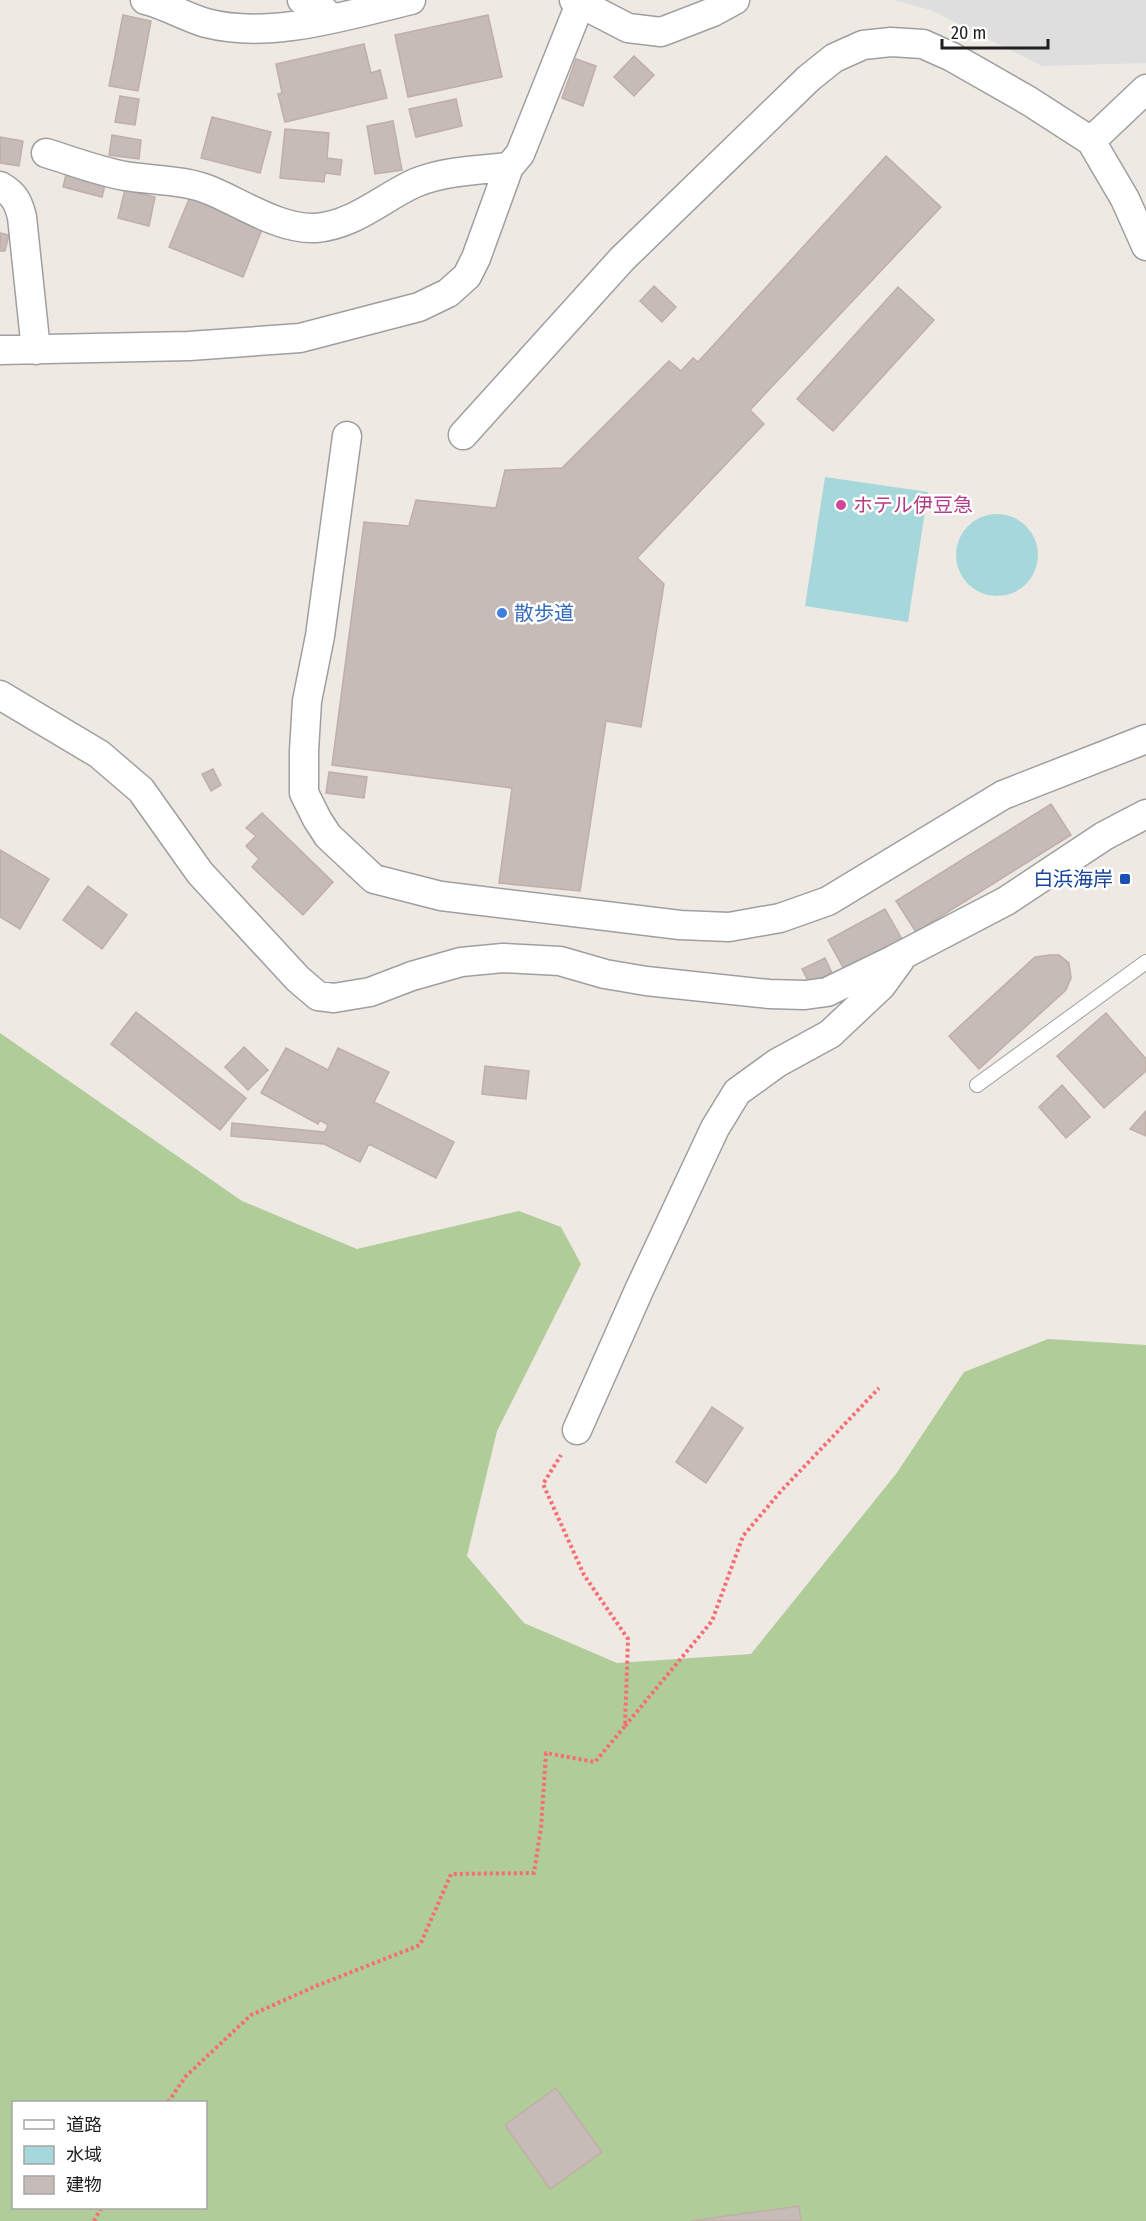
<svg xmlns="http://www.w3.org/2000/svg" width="1146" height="2221" viewBox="0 0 1146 2221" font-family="'Fira Sans Condensed','Noto Sans JP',sans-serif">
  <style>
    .forest { fill: #b0cd99; fill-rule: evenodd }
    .parking { fill: #dedede }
    .water { fill: #a5d7db }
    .building { fill: #c6bbb7; stroke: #c0aea7; stroke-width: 1.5 }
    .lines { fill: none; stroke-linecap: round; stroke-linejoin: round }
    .service-casing { stroke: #9f9f9f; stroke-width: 16 }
    .minor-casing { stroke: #9f9f9f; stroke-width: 31 }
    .path { stroke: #f66d73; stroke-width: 4; stroke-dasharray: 3 3; stroke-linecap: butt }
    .service { stroke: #fff; stroke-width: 14 }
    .minor { stroke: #fff; stroke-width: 28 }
    .hotel-dot { fill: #d1479c; stroke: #fff; stroke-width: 2 }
    .shop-dot { fill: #3f7fe0; stroke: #fff; stroke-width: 2 }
    .transit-dot { fill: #1a4fb4; stroke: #fff; stroke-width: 2 }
    .labels { text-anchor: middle; stroke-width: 5; stroke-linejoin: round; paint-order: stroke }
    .hotel-label { font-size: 20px; fill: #b23c85; stroke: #fff; text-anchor: start }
    .shop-label { font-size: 20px; fill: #366cbe; stroke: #fff; text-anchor: start }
    .transit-label { font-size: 20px; fill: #164399; stroke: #fff; text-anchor: end }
  </style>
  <rect width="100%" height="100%" fill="#efe9e4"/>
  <path class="forest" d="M 0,1033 L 242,1201 L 357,1249 L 519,1211 L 561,1227 L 581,1264 L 497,1431 L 467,1556 L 524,1623 L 617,1663 L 751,1654 L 896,1474 L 964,1372 L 1048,1339 L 1146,1345 L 1146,2221 L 0,2221 ZM 14,2102 L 206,2102 L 206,2208 L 14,2208 Z"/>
  <path class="parking" d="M 893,0 L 1146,0 L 1146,63 L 1042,66 L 931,10 Z"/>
  <path class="water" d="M 825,477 L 928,492 L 908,622 L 805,606 Z
    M956 555a41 41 0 1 1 82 0a41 41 0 1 1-82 0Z"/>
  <path class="building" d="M 123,15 L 151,21 L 138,91 L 109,86 Z
    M 488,15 L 502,77 L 408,97 L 395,35 Z
    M 364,44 L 371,73 L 380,70 L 387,98 L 285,122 L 278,94 L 282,93 L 276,64 Z
    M 634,56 L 654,75 L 634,96 L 614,77 Z
    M 576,59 L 596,66 L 583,106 L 562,98 Z
    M 120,96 L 139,99 L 135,125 L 115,122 Z
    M 456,99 L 462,126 L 416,137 L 409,109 Z
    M 212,117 L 271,132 L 260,173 L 201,158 Z
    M 393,121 L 402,170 L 375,174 L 367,126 Z
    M 285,129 L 329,133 L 327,158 L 342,160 L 340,175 L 325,173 L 324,182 L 280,178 Z
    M 112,135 L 141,140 L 139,159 L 109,155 Z
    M 0,137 L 23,141 L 19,166 L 0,163 Z
    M 886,156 L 941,207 L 750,410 L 764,424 L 637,558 L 664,584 L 641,727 L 606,721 L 580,891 L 499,883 L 512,788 L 332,765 L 364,522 L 409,526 L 416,500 L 496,508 L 505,470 L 562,468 L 669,361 L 681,371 L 693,358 L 698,362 Z
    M 66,175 L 105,185 L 102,197 L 63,187 Z
    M 125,190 L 155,197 L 149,226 L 118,218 Z
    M 190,197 L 263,227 L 243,277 L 169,247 Z
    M 0,233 L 9,235 L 5,251 L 0,251 Z
    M 654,286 L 676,307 L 662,322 L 640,301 Z
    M 898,287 L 934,320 L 833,431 L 797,399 Z
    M 213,769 L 221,785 L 211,791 L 202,774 Z
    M 329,772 L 367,777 L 364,798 L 326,793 Z
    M 1051,804 L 1071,835 L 916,932 L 896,901 Z
    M 262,813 L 333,882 L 303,915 L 252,867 L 259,859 L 246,846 L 256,836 L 246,828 Z
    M 0,850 L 49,879 L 20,929 L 0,917 Z
    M 88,886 L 127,915 L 102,949 L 63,920 Z
    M 885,909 L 902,939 L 845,971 L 828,940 Z
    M 1050,955 L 1059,955 L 1069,963 L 1071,978 L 1066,990 L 979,1069 L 949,1036 L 1035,957 Z
    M 825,958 L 832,973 L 810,984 L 802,969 Z
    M 136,1012 L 246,1098 L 220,1130 L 111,1044 Z
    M 1106,1013 L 1146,1059 L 1146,1071 L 1104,1108 L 1057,1056 Z
    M 244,1047 L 268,1070 L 248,1090 L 225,1067 Z
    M 286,1048 L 328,1070 L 338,1048 L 389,1072 L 374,1102 L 454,1142 L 436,1178 L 369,1144 L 360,1162 L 324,1144 L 231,1136 L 232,1123 L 325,1132 L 328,1125 L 320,1120 L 318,1124 L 261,1093 Z
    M 485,1066 L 529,1071 L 526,1099 L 482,1094 Z
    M 1062,1085 L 1090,1117 L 1066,1138 L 1039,1107 Z
    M 1146,1111 L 1146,1136 L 1130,1129 Z
    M 712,1407 L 743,1428 L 706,1483 L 676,1462 Z
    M 556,2088 L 602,2152 L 550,2189 L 505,2125 Z
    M 799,2206 L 801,2221 L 691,2221 Z"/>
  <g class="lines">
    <g class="service-casing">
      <path id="service" d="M 977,1085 L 1146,962"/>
    </g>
    <g class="minor-casing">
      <path id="minor" d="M 145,0 C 166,5 185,17 206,23 C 271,40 347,15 411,0
        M 302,0 L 321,8 L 331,18
        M 574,0 L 628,28 L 661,32 L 713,12 L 735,0
        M 1091,141 L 1146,89
        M 46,153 C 72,161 98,171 125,176 C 155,181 185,179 214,192 C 244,205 282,230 316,228 C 354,225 382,198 415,183 C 444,171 478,170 509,167
        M 0,186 C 14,194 18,201 22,217 L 36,350
        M 0,350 L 189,346 L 300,338 L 419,307 L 448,293 L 467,276 L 476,258 L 509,167 L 520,154 L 580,4
        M 463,435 L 622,259 L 809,78 L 834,58 L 863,45 L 891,42 L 923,44 L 952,57 L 1029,101 L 1091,141 L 1125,199 L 1146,246
        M 347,436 L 320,636 L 307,701 L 304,751 L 304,793 L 317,819 L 328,836 L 374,879 L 441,896 L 680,925 L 729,927 L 780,918 L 828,901 L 1003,795 L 1146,739
        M 0,695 L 99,754 L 141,790 L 200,873 L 298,979 L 318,996 L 334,998 L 370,992 L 412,976 L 461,962 L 503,958 L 560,961 L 605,974 L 646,981 L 769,994 L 805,995 L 827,992 L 893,960 L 1006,901 L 1104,836 L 1146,814
        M 577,1430 L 640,1288 L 715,1128 L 737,1092 L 777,1063 L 830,1034 L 881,986 L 900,960"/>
    </g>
    <path class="path" d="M 625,1726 L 712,1621 L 743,1536 L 781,1491 L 879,1388
      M 168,2102 L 186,2076 L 251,2015 L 316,1986 L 420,1945 L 451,1874 L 534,1873 L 541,1827 L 546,1753 L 595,1762 L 625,1726 L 628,1639 L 584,1575 L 543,1484 L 561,1455
      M 94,2221 L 101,2208"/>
    <use href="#service" class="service"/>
    <use href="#minor" class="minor"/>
  </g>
  <circle class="hotel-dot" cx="841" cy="505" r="6"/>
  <circle class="shop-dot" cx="502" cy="613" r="6"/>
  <rect class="transit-dot" x="1119" y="873" width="12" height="12" rx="3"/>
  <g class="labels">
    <g class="hotel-label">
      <text x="853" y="512">ホテル伊豆急</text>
    </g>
    <g class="shop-label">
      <text x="514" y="620">散歩道</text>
    </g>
    <g class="transit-label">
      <text x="1113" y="886">白浜海岸</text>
    </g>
  </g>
  <rect x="12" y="2101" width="195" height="108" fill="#ffffff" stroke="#a5a5a5" stroke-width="1.5"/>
  <rect x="24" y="2120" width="30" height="9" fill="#ffffff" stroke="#a5a5a5" stroke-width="1.5"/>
  <text x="66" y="2131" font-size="18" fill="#1e1e1e">道路</text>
  <rect x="24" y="2146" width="30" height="18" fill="#a5d7db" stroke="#a5a5a5" stroke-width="1.5"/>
  <text x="66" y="2161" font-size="18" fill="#1e1e1e">水域</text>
  <rect x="24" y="2176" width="30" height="18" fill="#c6bbb7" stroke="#a5a5a5" stroke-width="1.5"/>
  <text x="66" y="2191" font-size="18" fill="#1e1e1e">建物</text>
  <path d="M942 39v9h106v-9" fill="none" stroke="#1e1e1e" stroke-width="3"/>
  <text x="951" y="39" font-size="18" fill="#1e1e1e" stroke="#ffffff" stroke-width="4.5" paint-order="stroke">20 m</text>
</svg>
